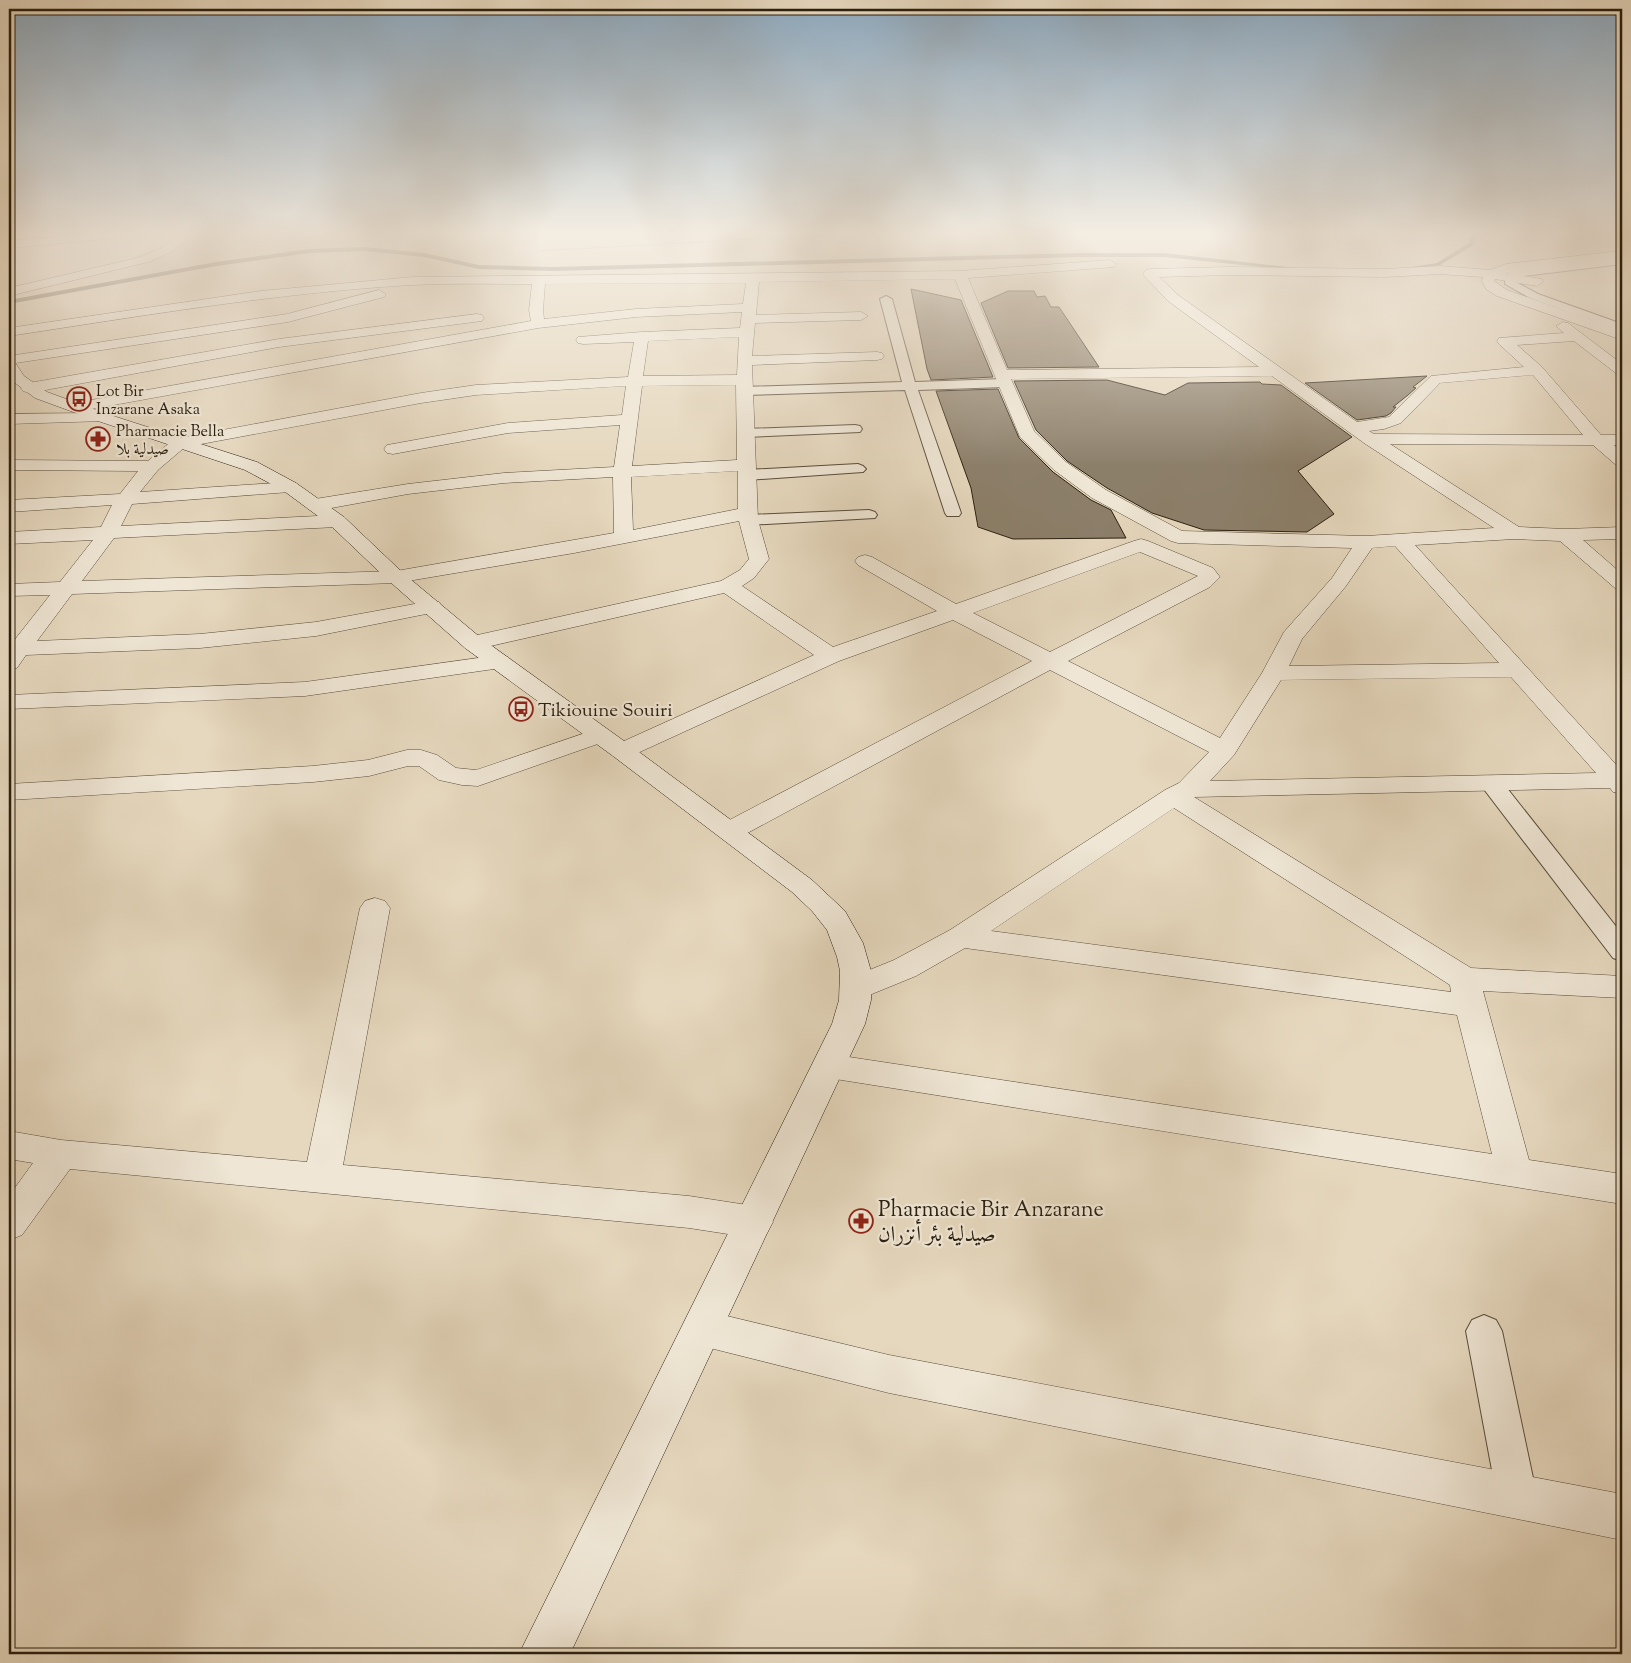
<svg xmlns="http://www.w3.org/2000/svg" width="1631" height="1663" viewBox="0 0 1631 1663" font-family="'Sorts Mill Goudy',Amiri,serif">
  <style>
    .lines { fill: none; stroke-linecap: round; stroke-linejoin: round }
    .stream { fill: #746854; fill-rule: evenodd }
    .building { fill: #8c7f6a; stroke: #2a1f0f }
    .lane-casing { stroke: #594d3b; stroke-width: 2 }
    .street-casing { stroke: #594d3b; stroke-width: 1 }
    .secondary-casing { stroke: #2a1f0f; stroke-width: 1 }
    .path { stroke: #2a1f0f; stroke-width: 1; stroke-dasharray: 0.5 1; stroke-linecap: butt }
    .lane { fill: #efe6d5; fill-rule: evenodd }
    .street { fill: #efe6d5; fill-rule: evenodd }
    .secondary { fill: #efe6d5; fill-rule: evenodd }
    .labels { text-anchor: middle; stroke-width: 4.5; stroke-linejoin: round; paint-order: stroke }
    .far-poi-label { font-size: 16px; fill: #2a1f0f; stroke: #efe6d5; text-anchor: start }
    .poi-label { font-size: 19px; fill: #2a1f0f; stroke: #efe6d5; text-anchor: start }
    .near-poi-label { font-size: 22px; fill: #2a1f0f; stroke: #efe6d5; text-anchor: start }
  </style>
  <rect width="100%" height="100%" fill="#e6d8be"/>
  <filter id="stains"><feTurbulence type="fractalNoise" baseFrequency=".004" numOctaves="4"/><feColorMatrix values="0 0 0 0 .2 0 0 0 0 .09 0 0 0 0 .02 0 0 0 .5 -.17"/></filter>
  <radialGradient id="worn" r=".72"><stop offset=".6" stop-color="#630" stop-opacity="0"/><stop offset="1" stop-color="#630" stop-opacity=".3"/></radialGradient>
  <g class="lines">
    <path class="stream" d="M 1471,233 L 1477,233 L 1474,245 L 1440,265 L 1402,271 L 1399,269 L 1437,263 L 1469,243 Z
      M 365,247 L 424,253 L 479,265 L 552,267 L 1078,253 L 1164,253 L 1305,269 L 1302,271 L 1164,257 L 1078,257 L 552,271 L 479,269 L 424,257 L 365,251 L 309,253 L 216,266 L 9,304 L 9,300 L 216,262 L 309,249 Z"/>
  </g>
  <path class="building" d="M 911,289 L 961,300 L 993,377 L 931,380 L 927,369 Z
    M 1008,291 L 1034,291 L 1037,297 L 1045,296 L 1051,307 L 1059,307 L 1099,367 L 1008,368 L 981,303 Z
    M 1427,376 L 1413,387 L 1416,388 L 1408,395 L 1393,407 L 1396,407 L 1391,413 L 1386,416 L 1357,420 L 1305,383 Z
    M 1107,380 L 1165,395 L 1188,383 L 1260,382 L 1262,384 L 1281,385 L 1352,437 L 1298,471 L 1334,514 L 1307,532 L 1204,530 L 1152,513 L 1107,488 L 1067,461 L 1036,430 L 1014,381 Z
    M 998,389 L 1019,438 L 1053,472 L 1091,500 L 1111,510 L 1126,538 L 1013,539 L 978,527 L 971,488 L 936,391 Z"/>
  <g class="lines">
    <g class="lane-casing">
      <path id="lane" d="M 1622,258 L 1622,264 L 1515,277 L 1516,282 L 1538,294 L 1622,324 L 1622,332 L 1530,298 L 1505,284 L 1505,277 L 1508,272 L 1512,271 Z
        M 886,296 L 892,299 L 915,382 L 1004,379 L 1011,383 L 1004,387 L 918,390 L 961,513 L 959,516 L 947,516 L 945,513 L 905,390 L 744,395 L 737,391 L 744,387 L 902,382 L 880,299 Z
        M 855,425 L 860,426 L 862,429 L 860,432 L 745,437 L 740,436 L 738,433 L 740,430 L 745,429 Z
        M 858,464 L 863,466 L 866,469 L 863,472 L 747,480 L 742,478 L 739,475 L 742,472 L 747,470 Z
        M 869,510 L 875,512 L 877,515 L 875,518 L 748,525 L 742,524 L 740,520 L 742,516 L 748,515 Z
        M 1491,776 L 1499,778 L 1622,934 L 1622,961 L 1613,958 L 1483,788 L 1480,783 L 1483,778 Z
        M 1484,1315 L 1496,1320 L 1502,1331 L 1537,1497 L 1531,1511 L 1517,1516 L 1503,1511 L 1497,1497 L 1466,1331 L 1472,1320 Z"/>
    </g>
    <g class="street-casing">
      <path id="street" d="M 101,233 L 142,233 L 136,236 L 9,248 L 9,241 Z
        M 180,233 L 192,233 L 175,250 L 152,261 L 9,296 L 9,288 L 137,258 L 162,248 Z
        M 1622,251 L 1622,259 L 1505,273 L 1542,279 L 1543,282 L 1537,286 L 1495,279 L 1494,281 L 1507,290 L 1622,331 L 1622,340 L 1497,296 L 1486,289 L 1482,281 L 1483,277 L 1440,274 L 1384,277 L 1229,275 L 1159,277 L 1178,295 L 1357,422 L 1389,417 L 1431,376 L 1524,367 L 1499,344 L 1497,341 L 1499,338 L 1564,333 L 1556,326 L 1563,322 L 1568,323 L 1622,364 L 1622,375 L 1617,374 L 1574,341 L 1517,345 L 1542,367 L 1601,435 L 1622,435 L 1622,445 L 1614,445 L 1622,452 L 1622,466 L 1616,465 L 1593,445 L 1390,444 L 1519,527 L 1565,529 L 1622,527 L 1622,539 L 1583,540 L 1622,574 L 1622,590 L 1615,588 L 1560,541 L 1514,539 L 1415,545 L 1622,771 L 1622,794 L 1613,792 L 1610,788 L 1194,797 L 1471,968 L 1622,976 L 1622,998 L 1483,991 L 1529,1160 L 1622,1174 L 1622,1204 L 829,1078 L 817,1075 L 812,1066 L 817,1057 L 829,1054 L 1492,1154 L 1457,1015 L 965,948 L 916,976 L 867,996 L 856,999 L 845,996 L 840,988 L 845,980 L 894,960 L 950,930 L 1165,790 L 1179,783 L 1209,752 L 1050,670 L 740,837 L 730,839 L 720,837 L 716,831 L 720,825 L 1032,661 L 953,620 L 839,661 L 631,756 L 622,759 L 613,756 L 609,751 L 613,746 L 814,655 L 724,593 L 473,650 L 465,648 L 462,643 L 465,638 L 473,636 L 721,581 L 740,570 L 749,559 L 739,521 L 574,553 L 396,583 L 72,594 L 37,641 L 200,634 L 316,622 L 431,601 L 439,602 L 442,607 L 439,612 L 431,613 L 316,636 L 200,648 L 26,655 L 17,668 L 9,670 L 9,647 L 50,595 L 9,596 L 9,584 L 60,582 L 93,540 L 9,544 L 9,532 L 101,527 L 112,505 L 9,512 L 9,500 L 120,494 L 138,471 L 9,470 L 9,460 L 148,461 L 174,439 L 180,438 L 421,393 L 476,385 L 628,377 L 634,342 L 583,344 L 578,343 L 576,340 L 578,337 L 642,332 L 740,328 L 742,312 L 636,317 L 538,328 L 75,412 L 69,410 L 67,407 L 69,404 L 531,321 L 529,310 L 532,284 C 492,284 451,283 411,285 C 276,293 142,316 9,336 L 9,328 L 261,291 L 413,277 L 960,271 L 1110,260 L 1116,264 L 1114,267 L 968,278 L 1007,370 L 1259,367 L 1168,301 L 1145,277 L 1143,274 L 1146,270 L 1150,269 L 1229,267 L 1384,269 L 1440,266 L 1490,270 L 1506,264 ZM 955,279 L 1020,437 L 1054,470 L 1092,498 L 1171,541 L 1178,543 L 1352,548 L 1332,578 L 1284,632 L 1262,673 L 1220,738 L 1068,661 L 1210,587 L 1220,577 L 1213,568 L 1148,541 L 1141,539 L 1134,541 L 956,604 L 872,557 L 865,555 L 858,557 L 855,561 L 858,565 L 937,611 L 833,647 L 742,586 L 754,578 L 769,559 L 758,520 L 752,365 L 877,360 L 882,359 L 884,356 L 882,353 L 877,352 L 752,356 L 755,323 L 861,320 L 868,316 L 861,312 L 756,315 L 759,282 ZM 746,283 L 743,304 L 636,309 L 544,319 L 543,310 L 545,284 ZM 739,337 L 737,375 L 643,376 L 648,341 ZM 1533,375 L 1583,435 L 1374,434 L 1369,431 L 1384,429 L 1401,423 L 1440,383 ZM 1272,376 L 1364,443 L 1494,528 L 1366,536 L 1182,531 L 1106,490 L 1066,462 L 1034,431 L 1011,379 ZM 736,385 L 737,460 L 632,466 L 642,386 ZM 626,386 L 622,415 L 508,423 L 393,444 L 387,445 L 384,449 L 387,453 L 393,454 L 508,433 L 620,425 L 614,467 L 504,473 L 408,484 L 315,499 L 308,501 L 306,505 L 308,509 L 315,511 L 408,494 L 504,483 L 613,477 L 614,533 L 396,571 L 82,581 L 114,538 L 337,527 L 344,525 L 347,521 L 344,517 L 337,515 L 121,526 L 132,504 L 290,492 L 296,491 L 299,487 L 296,483 L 290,482 L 140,492 L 158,470 L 185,447 L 421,403 L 476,395 ZM 738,471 L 738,509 L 633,530 L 631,477 ZM 1395,546 L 1499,663 L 1289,666 L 1302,639 L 1346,586 L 1372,548 ZM 1140,552 L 1198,576 L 1050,652 L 973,613 ZM 1511,677 L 1596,773 L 1210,781 L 1234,755 L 1281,680 ZM 1174,808 L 1450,985 L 1451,992 L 991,931 Z
        M 379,290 L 386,294 L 384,297 L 288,322 L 9,364 L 9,356 L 287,314 Z
        M 477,314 L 482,315 L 484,318 L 482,321 L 279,347 L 29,393 L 23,391 L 21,388 L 23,385 L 29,383 L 279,339 Z
        M 98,413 L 104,415 L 106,418 L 104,421 L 9,424 L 9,414 Z
        M 500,655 L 508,657 L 511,662 L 508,667 L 305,696 L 9,709 L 9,695 L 305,682 Z
        M 600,728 L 609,730 L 612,735 L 609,740 L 478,786 L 462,785 L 439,780 L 419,766 L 408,766 L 369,776 L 313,782 L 9,800 L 9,784 L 313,766 L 368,760 L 407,750 L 421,750 L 437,755 L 456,768 L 476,770 Z
        M 375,898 L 385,901 L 390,908 L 343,1165 L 689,1196 L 754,1206 L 767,1211 L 773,1222 L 767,1233 L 754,1238 L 689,1228 L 70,1169 L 22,1235 L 9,1240 L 9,1196 L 33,1163 L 9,1159 L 9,1131 L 61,1140 L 307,1162 L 360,908 L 365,901 Z
        M 702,1310 L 889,1355 L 1622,1494 L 1622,1540 L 889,1393 L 702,1346 L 688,1341 L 682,1328 L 688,1315 Z"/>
    </g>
    <g class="secondary-casing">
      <path id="secondary" d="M 9,360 L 14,361 L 24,376 L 47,392 L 110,415 L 257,462 L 296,483 L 344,517 L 403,573 L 481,638 L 631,746 L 812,880 L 845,911 L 863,943 L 871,971 L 872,986 L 871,1000 L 865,1024 L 570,1654 L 519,1654 L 832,1024 L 839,1000 L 840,971 L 837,957 L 827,930 L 812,911 L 792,892 L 613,756 L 465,648 L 389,581 L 330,525 L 284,491 L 245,470 L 98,421 L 35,398 L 10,379 Z"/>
    </g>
    <path class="path" d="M 540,251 L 859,233"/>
    <use href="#lane" class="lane"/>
    <use href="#street" class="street"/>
    <use href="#secondary" class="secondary"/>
  </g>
  <linearGradient id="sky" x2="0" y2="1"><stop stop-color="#8da9bf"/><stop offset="0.5" stop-color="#f4ede2"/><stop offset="1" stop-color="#f4ede2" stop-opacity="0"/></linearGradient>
  <rect width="1631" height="466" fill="url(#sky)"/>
  <defs>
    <g id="bus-ring" transform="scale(1.25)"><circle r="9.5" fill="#efe6d5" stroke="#8f2418" stroke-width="1.5"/><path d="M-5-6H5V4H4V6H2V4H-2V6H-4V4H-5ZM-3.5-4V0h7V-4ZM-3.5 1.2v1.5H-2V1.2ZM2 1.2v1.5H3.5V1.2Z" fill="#8f2418"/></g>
    <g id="pharmacy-ring" transform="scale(1.25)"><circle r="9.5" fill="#efe6d5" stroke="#8f2418" stroke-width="1.5"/><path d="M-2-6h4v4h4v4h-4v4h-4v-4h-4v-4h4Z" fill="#8f2418"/></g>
  </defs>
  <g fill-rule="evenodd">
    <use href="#bus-ring" x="79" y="399"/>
    <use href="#pharmacy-ring" x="98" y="439"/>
    <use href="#bus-ring" x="521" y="709"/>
    <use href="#pharmacy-ring" x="861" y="1221"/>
  </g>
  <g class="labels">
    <g class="far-poi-label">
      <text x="96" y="396">Lot Bir<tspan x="96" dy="18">Inzarane Asaka</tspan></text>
      <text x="116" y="436">Pharmacie Bella<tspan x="116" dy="18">صيدلية بلا</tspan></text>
    </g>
    <g class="poi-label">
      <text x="538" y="716">Tikiouine Souiri</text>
    </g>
    <g class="near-poi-label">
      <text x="878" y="1216">Pharmacie Bir Anzarane<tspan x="878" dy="25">صيدلية بئر أنزران</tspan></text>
    </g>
  </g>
  <rect width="1631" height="1663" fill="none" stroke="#e6d8be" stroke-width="30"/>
  <rect x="10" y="10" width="1611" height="1643" fill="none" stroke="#2a1f0f" stroke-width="2.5"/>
  <rect x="15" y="15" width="1601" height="1633" fill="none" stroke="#2a1f0f"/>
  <rect width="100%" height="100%" filter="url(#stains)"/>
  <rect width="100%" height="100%" fill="url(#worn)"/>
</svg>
